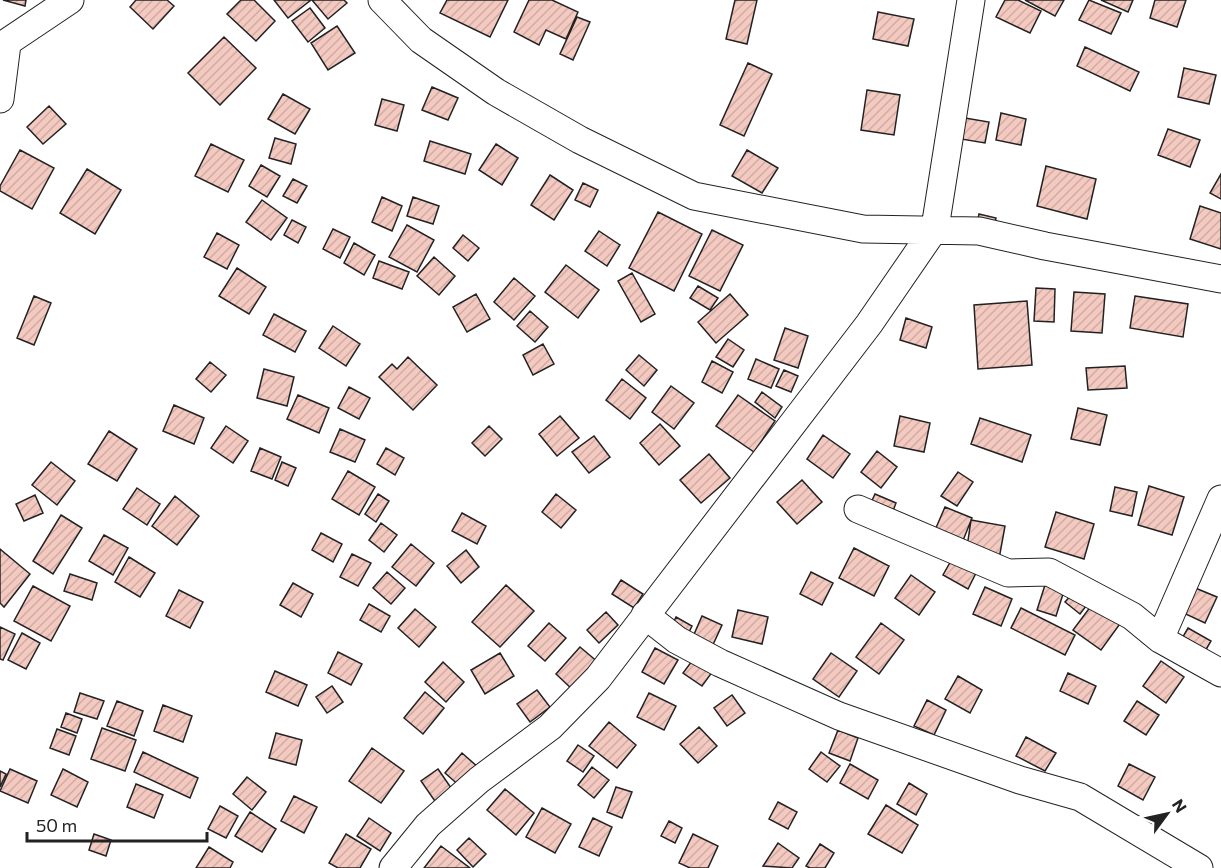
<svg xmlns="http://www.w3.org/2000/svg" width="1221" height="868" viewBox="0 0 1221 868" font-family="Commissioner,sans-serif">
  <style>
    .building { fill: url(#building-hatch); stroke: #222; stroke-width: 1.5 }
    .lines { fill: none; stroke-linecap: round; stroke-linejoin: round }
    .minor-casing { stroke: #222; stroke-width: 29 }
    .minor { stroke: #fff; stroke-width: 27 }
  </style>
  <defs>
    <pattern id="building-hatch" width="6" height="6" patternUnits="userSpaceOnUse" patternTransform="scale(1.5)"><rect width="6" height="6" fill="#f3c9c0"/><path d="M-1 1l2-2M0 6l6-6M5 7l2-2" fill="none" stroke="#d0aca5"/></pattern>
  </defs>
  <rect width="100%" height="100%" fill="#fff"/>
  <path class="building" d="M 3,0 L 26,0 L 25,6 Z
    M 136,0 L 167,0 L 174,6 L 153,29 L 130,7 Z
    M 241,0 L 254,0 L 275,21 L 256,41 L 227,14 Z
    M 274,0 L 311,0 L 288,18 Z
    M 312,0 L 344,0 L 347,3 L 328,19 Z
    M 447,0 L 508,0 L 490,37 L 440,13 Z
    M 529,0 L 552,0 L 578,12 L 566,39 L 546,30 L 539,45 L 514,32 Z
    M 735,0 L 757,0 L 747,44 L 726,39 Z
    M 1005,0 L 1018,0 L 1041,11 L 1030,33 L 996,17 Z
    M 1025,0 L 1064,0 L 1055,16 Z
    M 1089,0 L 1121,13 L 1111,34 L 1079,20 Z
    M 1101,0 L 1133,0 L 1128,12 Z
    M 1155,0 L 1186,0 L 1177,27 L 1150,18 Z
    M 310,8 L 325,28 L 308,42 L 292,21 Z
    M 878,12 L 914,19 L 908,46 L 873,39 Z
    M 577,17 L 590,22 L 573,60 L 560,54 Z
    M 337,26 L 355,53 L 328,70 L 311,43 Z
    M 224,37 L 256,68 L 220,105 L 188,73 Z
    M 1085,47 L 1139,72 L 1130,91 L 1077,66 Z
    M 748,63 L 772,74 L 744,136 L 720,125 Z
    M 1184,68 L 1216,75 L 1209,104 L 1178,97 Z
    M 432,87 L 458,98 L 448,120 L 422,110 Z
    M 867,90 L 900,95 L 894,135 L 861,130 Z
    M 283,94 L 310,109 L 295,134 L 268,119 Z
    M 382,99 L 404,105 L 397,131 L 375,125 Z
    M 49,106 L 66,124 L 43,144 L 27,127 Z
    M 1001,113 L 1026,119 L 1021,145 L 996,140 Z
    M 965,118 L 989,122 L 985,143 L 961,139 Z
    M 1168,129 L 1200,140 L 1190,167 L 1158,155 Z
    M 275,138 L 296,144 L 291,164 L 269,158 Z
    M 430,141 L 471,154 L 465,174 L 424,161 Z
    M 211,144 L 244,160 L 228,192 L 195,176 Z
    M 496,144 L 518,158 L 502,185 L 479,170 Z
    M 20,150 L 54,168 L 32,209 L 0,191 L 0,186 Z
    M 747,150 L 778,168 L 762,193 L 732,176 Z
    M 261,165 L 280,176 L 267,197 L 249,186 Z
    M 1046,166 L 1096,179 L 1087,219 L 1037,206 Z
    M 87,169 L 121,190 L 95,234 L 60,213 Z
    M 1221,174 L 1221,199 L 1210,193 Z
    M 550,175 L 573,190 L 554,220 L 531,205 Z
    M 293,179 L 307,186 L 297,203 L 283,196 Z
    M 583,183 L 598,190 L 590,207 L 575,200 Z
    M 382,197 L 402,206 L 392,231 L 372,222 Z
    M 413,197 L 439,206 L 433,224 L 407,216 Z
    M 262,200 L 287,218 L 271,240 L 246,222 Z
    M 1200,206 L 1221,213 L 1221,249 L 1190,239 Z
    M 658,212 L 702,234 L 674,291 L 629,268 Z
    M 979,214 L 996,218 L 993,233 L 976,229 Z
    M 292,220 L 306,227 L 298,243 L 284,235 Z
    M 407,225 L 434,240 L 417,272 L 389,257 Z
    M 333,229 L 350,237 L 340,258 L 323,249 Z
    M 712,230 L 743,245 L 720,291 L 689,276 Z
    M 599,231 L 620,245 L 607,266 L 585,251 Z
    M 217,233 L 239,245 L 227,269 L 204,257 Z
    M 463,235 L 479,248 L 468,261 L 453,248 Z
    M 354,243 L 375,255 L 364,275 L 344,263 Z
    M 434,257 L 455,276 L 439,295 L 417,276 Z
    M 379,261 L 409,272 L 402,289 L 373,278 Z
    M 566,265 L 599,290 L 578,318 L 545,292 Z
    M 237,268 L 266,287 L 249,314 L 219,296 Z
    M 632,273 L 655,314 L 641,322 L 618,281 Z
    M 514,278 L 535,296 L 514,320 L 494,302 Z
    M 698,286 L 718,298 L 710,310 L 690,298 Z
    M 1036,288 L 1055,289 L 1054,322 L 1034,321 Z
    M 1074,292 L 1105,294 L 1102,333 L 1071,331 Z
    M 476,294 L 490,319 L 467,332 L 453,307 Z
    M 730,294 L 748,315 L 716,343 L 698,322 Z
    M 34,296 L 51,303 L 34,345 L 17,338 Z
    M 1135,296 L 1188,304 L 1183,337 L 1130,328 Z
    M 1027,301 L 1032,365 L 978,369 L 974,305 Z
    M 530,311 L 548,327 L 535,342 L 517,326 Z
    M 274,314 L 306,331 L 295,352 L 263,335 Z
    M 906,318 L 932,327 L 926,348 L 900,340 Z
    M 333,326 L 360,344 L 346,366 L 319,348 Z
    M 785,328 L 808,336 L 798,368 L 774,360 Z
    M 728,339 L 744,350 L 733,367 L 716,357 Z
    M 543,344 L 554,364 L 533,375 L 523,355 Z
    M 639,355 L 657,370 L 644,386 L 626,370 Z
    M 408,357 L 437,385 L 413,410 L 379,377 L 392,364 L 397,369 Z
    M 756,359 L 779,369 L 771,388 L 748,379 Z
    M 712,361 L 733,372 L 722,393 L 702,382 Z
    M 210,362 L 226,375 L 211,392 L 196,379 Z
    M 1125,366 L 1127,388 L 1088,390 L 1086,368 Z
    M 264,369 L 294,377 L 287,406 L 257,398 Z
    M 784,370 L 798,376 L 791,392 L 776,386 Z
    M 622,379 L 646,398 L 630,419 L 606,400 Z
    M 671,386 L 694,403 L 674,429 L 652,412 Z
    M 349,387 L 370,398 L 359,419 L 338,408 Z
    M 762,392 L 782,407 L 775,418 L 755,402 Z
    M 298,395 L 329,408 L 319,433 L 287,419 Z
    M 738,395 L 775,421 L 754,452 L 716,426 Z
    M 174,405 L 204,418 L 194,444 L 163,431 Z
    M 1078,408 L 1107,415 L 1100,445 L 1071,439 Z
    M 560,416 L 579,438 L 557,456 L 539,434 Z
    M 900,416 L 930,423 L 924,452 L 894,446 Z
    M 980,418 L 1031,435 L 1022,462 L 971,444 Z
    M 660,424 L 680,446 L 659,465 L 640,443 Z
    M 226,426 L 248,441 L 233,463 L 211,448 Z
    M 489,426 L 502,439 L 485,456 L 472,443 Z
    M 340,429 L 365,440 L 355,462 L 330,452 Z
    M 109,431 L 137,449 L 117,481 L 88,464 Z
    M 823,435 L 850,454 L 833,478 L 807,459 Z
    M 594,436 L 610,457 L 589,473 L 572,452 Z
    M 260,448 L 281,457 L 272,479 L 251,471 Z
    M 386,448 L 404,458 L 395,475 L 377,464 Z
    M 877,451 L 897,467 L 881,488 L 861,472 Z
    M 709,454 L 730,478 L 701,503 L 680,480 Z
    M 51,462 L 75,481 L 57,505 L 32,485 Z
    M 282,462 L 296,468 L 288,486 L 275,480 Z
    M 348,471 L 375,487 L 359,515 L 332,499 Z
    M 958,472 L 973,482 L 957,506 L 941,496 Z
    M 802,480 L 822,502 L 797,524 L 777,502 Z
    M 1149,486 L 1184,497 L 1172,535 L 1138,525 Z
    M 1115,487 L 1137,492 L 1132,516 L 1110,511 Z
    M 137,488 L 160,504 L 147,525 L 123,509 Z
    M 378,494 L 389,501 L 376,522 L 365,514 Z
    M 556,494 L 576,510 L 561,528 L 542,512 Z
    M 875,494 L 896,503 L 891,516 L 869,507 Z
    M 35,495 L 43,513 L 24,521 L 16,504 Z
    M 175,496 L 199,516 L 177,545 L 152,526 Z
    M 945,507 L 972,518 L 960,548 L 932,537 Z
    M 1056,512 L 1094,524 L 1084,559 L 1045,547 Z
    M 462,513 L 486,526 L 477,544 L 452,531 Z
    M 61,515 L 82,528 L 53,574 L 33,561 Z
    M 971,520 L 1005,526 L 999,559 L 966,554 Z
    M 381,523 L 397,535 L 384,552 L 369,540 Z
    M 321,533 L 342,544 L 333,562 L 312,550 Z
    M 104,535 L 128,548 L 113,575 L 89,561 Z
    M 411,544 L 434,563 L 416,586 L 392,567 Z
    M 854,548 L 889,566 L 874,596 L 839,578 Z
    M 0,549 L 30,574 L 4,607 L 0,603 Z
    M 466,550 L 479,567 L 461,583 L 447,566 Z
    M 352,554 L 371,563 L 358,586 L 340,577 Z
    M 129,557 L 155,573 L 140,597 L 115,582 Z
    M 952,559 L 976,573 L 968,589 L 943,575 Z
    M 387,572 L 405,588 L 391,604 L 373,588 Z
    M 811,572 L 833,583 L 822,605 L 800,594 Z
    M 70,574 L 97,583 L 92,600 L 64,591 Z
    M 911,575 L 935,592 L 919,615 L 895,598 Z
    M 621,580 L 643,594 L 634,608 L 612,594 Z
    M 293,583 L 313,594 L 301,617 L 280,605 Z
    M 506,585 L 534,611 L 500,647 L 472,622 Z
    M 1045,585 L 1064,591 L 1056,616 L 1037,610 Z
    M 1188,585 L 1217,597 L 1205,623 L 1177,610 Z
    M 33,586 L 70,606 L 51,641 L 14,621 Z
    M 985,587 L 1012,599 L 1001,626 L 973,614 Z
    M 179,590 L 203,602 L 190,628 L 166,616 Z
    M 1076,590 L 1090,601 L 1080,614 L 1065,602 Z
    M 1094,602 L 1122,621 L 1101,650 L 1073,630 Z
    M 369,604 L 390,616 L 381,632 L 360,620 Z
    M 1021,608 L 1075,635 L 1065,655 L 1011,628 Z
    M 415,609 L 436,627 L 419,647 L 398,628 Z
    M 738,610 L 768,617 L 762,644 L 732,637 Z
    M 606,612 L 618,625 L 599,643 L 587,630 Z
    M 702,616 L 722,625 L 711,649 L 692,639 Z
    M 676,617 L 692,626 L 685,640 L 669,632 Z
    M 549,623 L 566,638 L 545,661 L 528,646 Z
    M 881,623 L 904,640 L 879,674 L 856,657 Z
    M 0,627 L 15,634 L 3,660 L 0,659 Z
    M 1188,628 L 1211,641 L 1200,660 L 1177,647 Z
    M 22,633 L 40,643 L 26,669 L 8,660 Z
    M 580,647 L 599,663 L 574,691 L 556,674 Z
    M 655,648 L 678,660 L 664,684 L 642,672 Z
    M 338,652 L 362,664 L 351,685 L 328,673 Z
    M 500,653 L 514,676 L 485,694 L 471,670 Z
    M 831,653 L 857,671 L 839,697 L 813,679 Z
    M 695,657 L 713,671 L 702,686 L 683,673 Z
    M 1161,661 L 1184,677 L 1166,703 L 1143,686 Z
    M 443,662 L 464,682 L 446,702 L 425,682 Z
    M 275,671 L 307,685 L 298,706 L 266,692 Z
    M 1068,673 L 1096,686 L 1088,704 L 1060,691 Z
    M 958,676 L 982,690 L 970,713 L 945,699 Z
    M 332,686 L 343,702 L 327,713 L 316,697 Z
    M 537,690 L 550,707 L 530,722 L 517,704 Z
    M 425,692 L 444,708 L 423,734 L 404,718 Z
    M 80,693 L 104,701 L 97,719 L 74,712 Z
    M 649,693 L 676,706 L 664,730 L 637,717 Z
    M 732,695 L 745,713 L 727,726 L 714,708 Z
    M 927,700 L 946,710 L 934,735 L 914,726 Z
    M 117,701 L 143,711 L 134,736 L 107,726 Z
    M 1137,701 L 1159,715 L 1146,735 L 1124,721 Z
    M 163,705 L 192,716 L 183,742 L 154,731 Z
    M 66,713 L 82,719 L 77,733 L 61,727 Z
    M 609,722 L 636,745 L 617,768 L 589,746 Z
    M 699,727 L 717,746 L 698,763 L 680,744 Z
    M 102,728 L 136,740 L 125,771 L 91,759 Z
    M 57,729 L 76,736 L 69,755 L 50,748 Z
    M 838,730 L 858,738 L 850,761 L 829,753 Z
    M 276,733 L 302,740 L 296,765 L 269,758 Z
    M 1026,737 L 1056,753 L 1045,771 L 1016,756 Z
    M 578,745 L 594,756 L 583,772 L 567,761 Z
    M 372,748 L 404,771 L 381,803 L 349,781 Z
    M 143,752 L 198,778 L 190,798 L 134,772 Z
    M 821,752 L 840,766 L 827,782 L 809,769 Z
    M 462,753 L 479,768 L 462,788 L 445,773 Z
    M 850,764 L 878,780 L 868,799 L 840,783 Z
    M 1129,764 L 1155,777 L 1143,800 L 1118,786 Z
    M 592,767 L 609,780 L 594,798 L 578,785 Z
    M 10,769 L 37,781 L 28,803 L 0,791 Z
    M 63,769 L 88,782 L 77,807 L 51,795 Z
    M 438,769 L 456,795 L 439,807 L 421,781 Z
    M 0,771 L 6,774 L 0,787 Z
    M 247,777 L 266,792 L 252,810 L 233,794 Z
    M 909,783 L 927,794 L 916,815 L 897,804 Z
    M 136,784 L 163,795 L 154,818 L 127,807 Z
    M 616,787 L 632,792 L 622,818 L 607,812 Z
    M 505,789 L 534,813 L 516,835 L 487,810 Z
    M 294,796 L 317,807 L 304,833 L 281,821 Z
    M 778,802 L 797,812 L 788,829 L 769,819 Z
    M 886,805 L 918,825 L 902,853 L 868,834 Z
    M 220,806 L 238,816 L 226,838 L 208,829 Z
    M 542,808 L 571,824 L 555,853 L 526,837 Z
    M 250,812 L 276,829 L 262,852 L 235,836 Z
    M 369,818 L 391,833 L 380,851 L 357,836 Z
    M 593,818 L 612,827 L 599,856 L 579,847 Z
    M 669,821 L 682,828 L 675,843 L 661,836 Z
    M 94,834 L 111,840 L 106,856 L 89,850 Z
    M 346,834 L 371,849 L 360,868 L 338,868 L 329,863 Z
    M 693,834 L 718,846 L 708,868 L 690,868 L 679,863 Z
    M 469,838 L 486,854 L 473,867 L 457,850 Z
    M 778,843 L 799,858 L 792,868 L 763,866 Z
    M 820,844 L 834,853 L 825,868 L 810,868 L 806,866 Z
    M 441,846 L 470,868 L 424,868 Z
    M 209,847 L 233,862 L 230,868 L 196,868 Z"/>
  <g class="lines">
    <g class="minor-casing">
      <path id="minor" d="M 382,0 L 421,40 L 496,92 L 580,140 L 694,196 L 863,229 L 979,231 L 1045,246 L 1221,279
        M 0,47 L 70,0
        M 0,99 L 7,44
        M 858,509 L 1008,573 L 1049,572 L 1132,616 L 1160,639 L 1221,673
        M 645,615 L 677,640 L 720,663 L 839,716 L 1020,780 L 1080,797 L 1199,868
        M 1160,639 L 1221,499
        M 393,868 L 428,825 L 479,780 L 550,727 L 598,678 L 869,324 L 935,228 L 971,0"/>
    </g>
    <use href="#minor" class="minor"/>
  </g>
  <g transform="translate(1167 814) rotate(57)" stroke="#ffffff" stroke-width="4.5" paint-order="stroke">
  <path d="M0-4.5L10 22L0 15L-10 22Z" fill="#222222"/>
  <text y="-9" font-size="16" font-weight="bold" text-anchor="middle" fill="#222222">N</text>
  </g>
  <path d="M27 832v9h180v-9" fill="none" stroke="#222222" stroke-width="3"/>
  <text x="36" y="832" font-size="18" fill="#222222" stroke="#ffffff" stroke-width="4.5" paint-order="stroke">50 m</text>
</svg>
